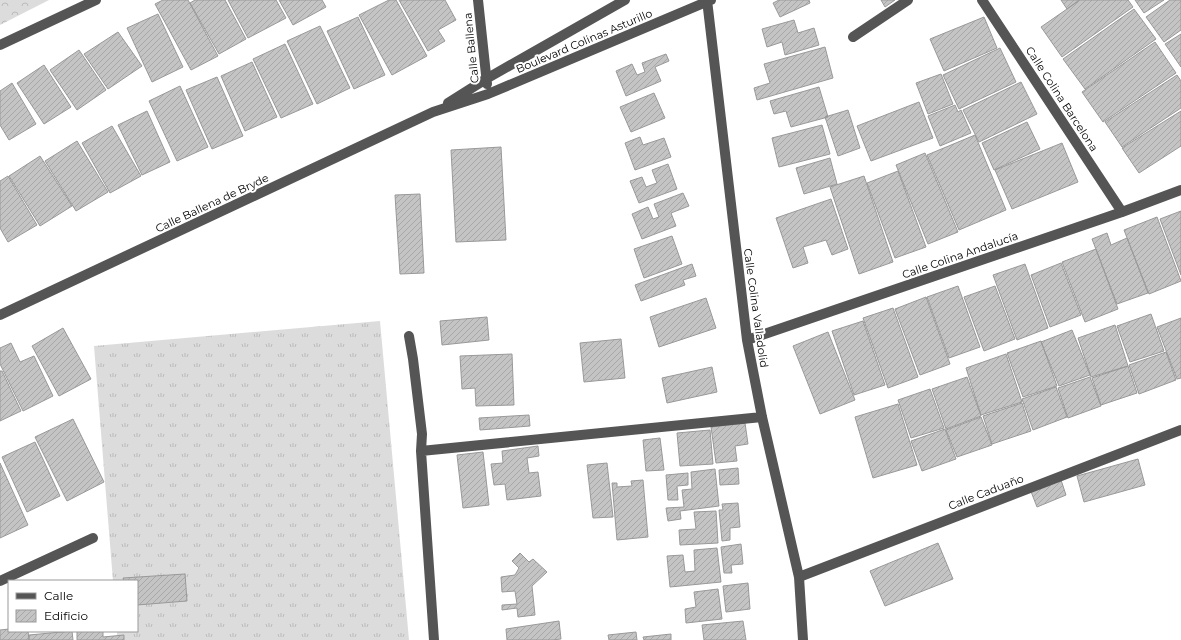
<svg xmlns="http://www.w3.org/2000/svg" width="1181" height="640" viewBox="0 0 1181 640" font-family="Montserrat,sans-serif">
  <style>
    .grass { fill: url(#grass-tufts) }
    .park { fill: url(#park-crowns) }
    .building { fill: url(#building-hatch); stroke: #999 }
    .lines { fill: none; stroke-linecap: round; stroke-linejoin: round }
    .minor { stroke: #555; stroke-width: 10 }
    .labels { text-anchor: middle; stroke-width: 4; stroke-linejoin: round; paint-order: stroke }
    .street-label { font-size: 11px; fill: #000; stroke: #fff }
  </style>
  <defs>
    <pattern id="grass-tufts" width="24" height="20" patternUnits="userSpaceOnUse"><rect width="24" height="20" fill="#dcdcdc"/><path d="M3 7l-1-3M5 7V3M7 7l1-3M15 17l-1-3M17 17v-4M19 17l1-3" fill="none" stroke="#bbb"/></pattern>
    <pattern id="park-crowns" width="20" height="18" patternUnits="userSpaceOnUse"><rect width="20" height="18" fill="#dcdcdc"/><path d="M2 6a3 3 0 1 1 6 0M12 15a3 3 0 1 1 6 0" fill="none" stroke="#bbb"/></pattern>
    <pattern id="building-hatch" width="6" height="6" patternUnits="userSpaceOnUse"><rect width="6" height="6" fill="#c4c4c4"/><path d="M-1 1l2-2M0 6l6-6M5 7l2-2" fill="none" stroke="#a7a7a7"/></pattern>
  </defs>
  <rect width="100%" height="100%" fill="#fff"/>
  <path class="grass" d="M 380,321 L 409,640 L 117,640 L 117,631 L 137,631 L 137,581 L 113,581 L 94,346 Z"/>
  <path class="park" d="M 0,0 L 49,0 L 0,25 Z"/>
  <path class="building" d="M 163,0 L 188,0 L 218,56 L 191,70 L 155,4 Z
    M 195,0 L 225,0 L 246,39 L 219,54 L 190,3 Z
    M 228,0 L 276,0 L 286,18 L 248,38 Z
    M 279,0 L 322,0 L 326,7 L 293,25 Z
    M 389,0 L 396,0 L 427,56 L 392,75 L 359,15 Z
    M 399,0 L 445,0 L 456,20 L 438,30 L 445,41 L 428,51 Z
    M 779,0 L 809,0 L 810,3 L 780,17 L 773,3 Z
    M 881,0 L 895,0 L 885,7 Z
    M 1061,0 L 1079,0 L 1067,9 Z
    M 1080,0 L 1128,0 L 1133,7 L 1062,57 L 1041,27 Z
    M 1135,0 L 1164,0 L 1144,13 Z
    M 1170,0 L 1181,0 L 1181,30 L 1164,42 L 1146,17 Z
    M 1134,9 L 1156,39 L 1085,89 L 1063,59 Z
    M 158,14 L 183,67 L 152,82 L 127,28 Z
    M 358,17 L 385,75 L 354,89 L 327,31 Z
    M 984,17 L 997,48 L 944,71 L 930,39 Z
    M 794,20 L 798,33 L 814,28 L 819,45 L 785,55 L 782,42 L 767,47 L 762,29 Z
    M 320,26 L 350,88 L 317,104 L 287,41 Z
    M 118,32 L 142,66 L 108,89 L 84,54 Z
    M 1181,34 L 1181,67 L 1165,44 Z
    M 1155,42 L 1176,73 L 1103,122 L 1082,92 Z
    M 285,44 L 313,104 L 281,118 L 253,59 Z
    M 825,47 L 833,78 L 757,100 L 754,88 L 770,83 L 764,64 Z
    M 1000,48 L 1016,82 L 959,109 L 943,75 Z
    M 79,50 L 106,90 L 77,110 L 50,70 Z
    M 666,54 L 669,61 L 655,67 L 661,81 L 626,96 L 616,71 L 632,64 L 637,75 L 645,72 L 642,63 Z
    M 252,62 L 277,117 L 245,131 L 221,76 Z
    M 44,65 L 71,107 L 44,124 L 17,83 Z
    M 941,74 L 953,104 L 928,114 L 916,83 Z
    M 1177,75 L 1181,81 L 1181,108 L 1122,147 L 1105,122 Z
    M 217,77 L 243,136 L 212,149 L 186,90 Z
    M 1021,82 L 1037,114 L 979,142 L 963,110 Z
    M 12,83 L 36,124 L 9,140 L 0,125 L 0,91 Z
    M 180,86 L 208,147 L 177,161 L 149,101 Z
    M 819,87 L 828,117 L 791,127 L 786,111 L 774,114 L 770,101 Z
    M 654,93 L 665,118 L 631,132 L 620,107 Z
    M 919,102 L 933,138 L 871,161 L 857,126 Z
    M 955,105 L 958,112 L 961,110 L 971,133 L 940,146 L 928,116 Z
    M 848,110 L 860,148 L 838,156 L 825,117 Z
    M 147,111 L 170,162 L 142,175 L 118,125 Z
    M 1181,111 L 1181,146 L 1139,173 L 1122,148 Z
    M 1027,122 L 1040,149 L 994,170 L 982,143 Z
    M 822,125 L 830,154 L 779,167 L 772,138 Z
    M 112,126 L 141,176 L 110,193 L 82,143 Z
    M 975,135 L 1006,210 L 959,230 L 927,155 Z
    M 640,137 L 643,145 L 664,138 L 671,157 L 635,170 L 625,143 Z
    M 77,141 L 108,192 L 76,211 L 45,161 Z
    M 1062,143 L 1078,182 L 1012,209 L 995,170 Z
    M 501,147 L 506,240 L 456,242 L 451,150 Z
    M 925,153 L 958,232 L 928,244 L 896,165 Z
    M 40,156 L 72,206 L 40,226 L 9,176 Z
    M 830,158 L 837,184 L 804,194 L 796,168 Z
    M 668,164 L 677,189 L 639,203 L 630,181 L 642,177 L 646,187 L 657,183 L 652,170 Z
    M 898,171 L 926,247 L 895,258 L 867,183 Z
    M 8,176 L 37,225 L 8,242 L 0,228 L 0,181 Z
    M 864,176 L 893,262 L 859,274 L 830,187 Z
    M 683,193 L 689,206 L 671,213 L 676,226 L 642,239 L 632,214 L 648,207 L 653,219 L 659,217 L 654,204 Z
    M 420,194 L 424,273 L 400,274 L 395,195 Z
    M 831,199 L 848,249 L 832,255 L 826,240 L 803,247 L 808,263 L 793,268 L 776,218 Z
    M 1181,211 L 1181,275 L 1160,219 Z
    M 1157,217 L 1181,281 L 1149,294 L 1124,230 Z
    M 1107,233 L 1111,245 L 1127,238 L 1148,293 L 1117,304 L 1092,239 Z
    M 672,236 L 682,264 L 644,278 L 634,249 Z
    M 1096,249 L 1118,309 L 1085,322 L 1062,262 Z
    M 1061,263 L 1081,315 L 1050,327 L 1031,275 Z
    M 692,264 L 696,276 L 683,280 L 685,285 L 641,301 L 635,285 Z
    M 1025,264 L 1048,328 L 1017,340 L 993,275 Z
    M 958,286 L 980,347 L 949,358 L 927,297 Z
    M 995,286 L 1015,339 L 984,351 L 964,297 Z
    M 926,297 L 950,364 L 920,375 L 895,309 Z
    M 706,298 L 716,328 L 659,347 L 650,317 Z
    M 893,308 L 918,377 L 888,388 L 863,318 Z
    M 1151,314 L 1164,351 L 1130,362 L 1117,326 Z
    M 487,317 L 489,340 L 442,345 L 440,321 Z
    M 1181,318 L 1181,378 L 1177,379 L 1157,327 Z
    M 863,321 L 885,385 L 854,395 L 832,331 Z
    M 1115,325 L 1128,366 L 1091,377 L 1078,338 Z
    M 63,328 L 91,379 L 59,396 L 32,346 Z
    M 1072,330 L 1090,375 L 1059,386 L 1041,342 Z
    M 828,332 L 855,400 L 820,414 L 793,346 Z
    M 621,339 L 625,378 L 584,382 L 580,343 Z
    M 1041,341 L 1057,386 L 1023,397 L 1007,353 Z
    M 11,343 L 20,362 L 34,356 L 53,396 L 23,411 L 0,364 L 0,348 Z
    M 1166,352 L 1176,380 L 1139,394 L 1129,365 Z
    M 512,354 L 514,405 L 476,406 L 475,388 L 462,389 L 460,356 Z
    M 1006,354 L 1022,402 L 981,415 L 966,368 Z
    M 1128,366 L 1137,393 L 1101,405 L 1092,378 Z
    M 712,367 L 717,392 L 667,403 L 662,378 Z
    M 0,371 L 2,371 L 21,411 L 0,421 Z
    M 967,377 L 981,416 L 946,429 L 932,389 Z
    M 1090,377 L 1101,406 L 1068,418 L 1058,388 Z
    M 1056,387 L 1067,417 L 1033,430 L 1022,399 Z
    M 930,389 L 944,428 L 911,438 L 898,400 Z
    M 1022,403 L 1031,431 L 992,444 L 983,416 Z
    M 898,404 L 917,465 L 873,478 L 855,417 Z
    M 529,415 L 530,426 L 480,430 L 479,418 Z
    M 981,417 L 992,445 L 957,457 L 946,430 Z
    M 73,419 L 104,482 L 67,501 L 35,437 Z
    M 745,423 L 748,444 L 735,446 L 737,461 L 716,463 L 711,427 Z
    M 945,429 L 956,459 L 922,471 L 911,441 Z
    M 710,430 L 713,464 L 680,466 L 677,433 Z
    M 660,438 L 664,470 L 646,471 L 643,440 Z
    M 35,442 L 60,496 L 27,512 L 2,457 Z
    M 538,446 L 539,456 L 527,458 L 529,473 L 538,472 L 541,496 L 507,500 L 505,484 L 494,485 L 491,464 L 503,463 L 502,451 Z
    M 483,452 L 489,505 L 463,508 L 457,455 Z
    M 1138,459 L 1145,485 L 1084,502 L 1077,476 Z
    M 0,463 L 28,525 L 0,538 Z
    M 607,463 L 613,517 L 593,518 L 587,465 Z
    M 738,468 L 739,484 L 720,485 L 719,470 Z
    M 715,469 L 719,506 L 680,511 L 681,519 L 668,521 L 666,508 L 684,507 L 682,490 L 692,489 L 691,472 Z
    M 688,473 L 688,485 L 677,486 L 678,500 L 668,500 L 666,475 Z
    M 1060,477 L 1066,495 L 1037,507 L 1030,489 Z
    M 643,480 L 648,537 L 617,540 L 612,483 L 617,483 L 617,487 L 632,486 L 631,481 Z
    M 738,503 L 740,527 L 730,528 L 730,540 L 722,541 L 719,510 L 723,510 L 722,504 Z
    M 716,511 L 718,543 L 680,545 L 679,530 L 696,529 L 694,512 Z
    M 938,543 L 953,579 L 885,606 L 870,571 Z
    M 741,544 L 743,564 L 731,565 L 732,573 L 724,573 L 721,547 Z
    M 717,548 L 721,582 L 670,587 L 667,556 L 683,555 L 685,572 L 695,571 L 694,550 Z
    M 520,553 L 529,562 L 533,559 L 547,572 L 532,586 L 535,615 L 518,617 L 517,608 L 502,610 L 502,605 L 517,604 L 515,591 L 502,592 L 501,577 L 515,575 L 519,568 L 512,561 Z
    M 185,574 L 187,601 L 137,605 L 137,581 L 124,581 L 123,578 Z
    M 748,583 L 750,609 L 726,612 L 723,586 Z
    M 718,589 L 722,619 L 686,623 L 685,609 L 696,607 L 694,592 Z
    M 559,621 L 561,639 L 552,640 L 507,640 L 506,629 Z
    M 743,621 L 746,640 L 704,640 L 702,625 Z
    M 9,629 L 9,631 L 28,631 L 29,640 L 0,640 L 0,630 Z
    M 72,631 L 73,640 L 29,640 L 29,635 Z
    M 77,631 L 103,631 L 103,637 L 124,635 L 124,640 L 77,640 Z
    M 636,632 L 637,640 L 609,640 L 608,635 Z
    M 671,634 L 671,640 L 644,640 L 643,637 Z"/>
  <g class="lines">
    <path class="minor" d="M 478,0 L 487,84
      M 707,0 L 747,340 L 762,417 L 799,577 L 803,640
      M 982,0 L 1122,212
      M 853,37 L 908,0
      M 0,45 L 96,0
      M 448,103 L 486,79 L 625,0
      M 0,315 L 433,112 L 488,94 L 711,0
      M 409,336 L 413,359 L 422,434 L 421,451 L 434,640
      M 747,340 L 1122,212 L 1181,190
      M 421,451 L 762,417
      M 799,577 L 1181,430
      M 0,581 L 93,538"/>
  </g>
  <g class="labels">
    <g class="street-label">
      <text transform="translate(584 41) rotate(-23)" y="4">Boulevard Colinas Asturillo</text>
      <text transform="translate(471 48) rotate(-96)" y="4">Calle Ballena</text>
      <text transform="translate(1062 99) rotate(57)" y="4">Calle Colina Barcelona</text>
      <text transform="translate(212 203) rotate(-25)" y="4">Calle Ballena de Bryde</text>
      <text transform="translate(960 255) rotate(-19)" y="4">Calle Colina Andalucía</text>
      <text transform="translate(756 308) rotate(82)" y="4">Calle Colina Valladolid</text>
      <text transform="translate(986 492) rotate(-21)" y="4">Calle Caduaño</text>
    </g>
  </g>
  <rect x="8" y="580" width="130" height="52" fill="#ffffff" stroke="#999999"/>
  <rect x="16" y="593" width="20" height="6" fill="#555555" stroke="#999999"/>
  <text x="44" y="600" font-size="12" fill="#000000">Calle</text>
  <rect x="16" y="610" width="20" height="12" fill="url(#building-hatch)" stroke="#999999"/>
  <text x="44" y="620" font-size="12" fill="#000000">Edificio</text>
</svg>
